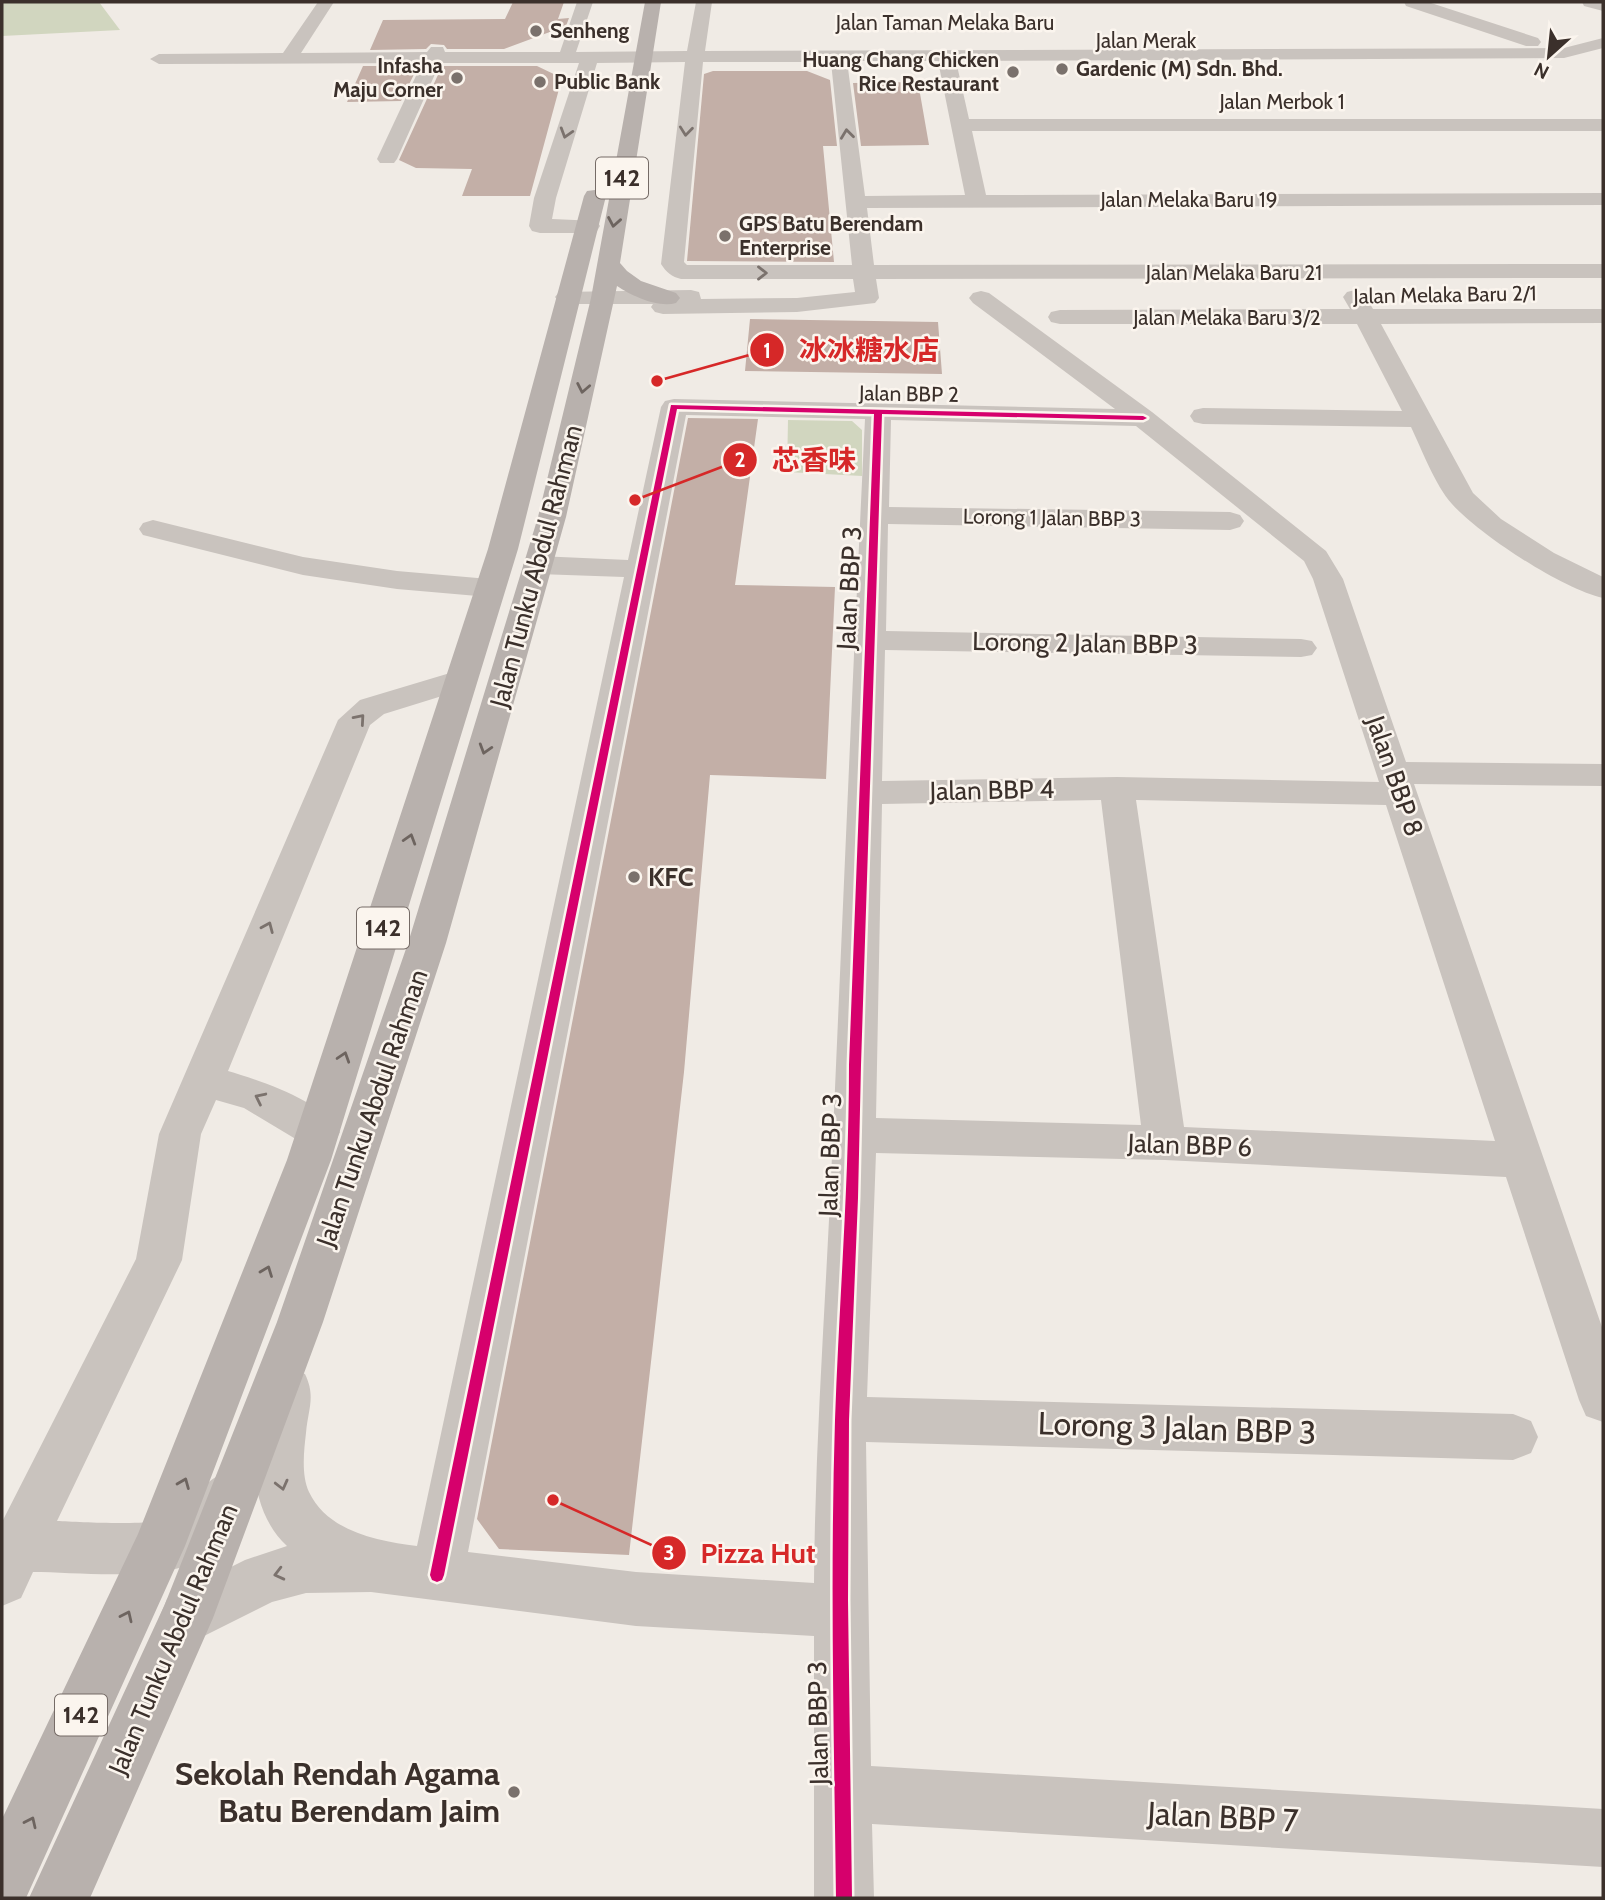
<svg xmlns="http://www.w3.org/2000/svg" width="1605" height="1900" viewBox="0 0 1605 1900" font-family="Cabin,'Noto Sans SC',sans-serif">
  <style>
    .green { fill: #d1d6bf }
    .building { fill: #c3afa7 }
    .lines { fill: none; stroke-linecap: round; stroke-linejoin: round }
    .street { fill: #c9c3be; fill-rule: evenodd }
    .primary { fill: #b8b1ad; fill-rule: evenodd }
    .cycleway-casing { stroke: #fbf5ee; stroke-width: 5 }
    .cycleway { fill: #d6006c; fill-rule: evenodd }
    .oneway { stroke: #7b726d }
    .oneway2 { stroke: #6d645f }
    .poi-dot { fill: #7a716c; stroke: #fbf5ee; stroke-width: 2.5 }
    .labels { text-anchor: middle; stroke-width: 5; stroke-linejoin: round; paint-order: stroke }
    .far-street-label { font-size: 21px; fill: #3b302b; stroke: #fbf5ee }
    .far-poi-label { font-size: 21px; font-weight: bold; fill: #3b302b; stroke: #fbf5ee; text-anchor: start }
    .shield { fill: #fbf5ee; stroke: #756b66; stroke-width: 2 }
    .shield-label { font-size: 24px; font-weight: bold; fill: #3b302b }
    .street-label { font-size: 26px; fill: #3b302b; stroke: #fbf5ee }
    .poi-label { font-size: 26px; font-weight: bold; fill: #3b302b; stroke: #fbf5ee; text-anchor: start }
    .near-street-label { font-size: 32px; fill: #3b302b; stroke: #fbf5ee }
    .near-poi-label { font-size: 32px; font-weight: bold; fill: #3b302b; stroke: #fbf5ee; text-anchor: end }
    .leader { fill: none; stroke: #d62828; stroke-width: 2.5 }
    .callout-dot { fill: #d62828; stroke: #fbf5ee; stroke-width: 2.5 }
    .mark-label { font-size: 21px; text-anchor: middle; font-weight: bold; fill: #fff }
    .callout-label { font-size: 28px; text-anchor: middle; font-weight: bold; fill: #d62828; stroke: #fbf5ee; stroke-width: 5; stroke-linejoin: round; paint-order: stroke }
  </style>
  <rect width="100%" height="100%" fill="#f0ebe5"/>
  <path class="green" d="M 2,2 L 99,2 L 120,30 L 2,36 Z
    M 788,420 L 852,421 L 862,430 L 862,476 L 787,472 Z"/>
  <path class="building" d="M 513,2 L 564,2 L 558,19 L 569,18 L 566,26 L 504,49 L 447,49 L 444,45 L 431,44 L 426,49 L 370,50 L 383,20 L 505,19 Z
    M 363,66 L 418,66 L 401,101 L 347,102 Z
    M 442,66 L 537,66 L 562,78 L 530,196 L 462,196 L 472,169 L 416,168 L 399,160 Z
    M 713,71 L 807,71 L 830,80 L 837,146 L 823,146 L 834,262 L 687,261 L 704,74 Z
    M 918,82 L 929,145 L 861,146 L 853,83 Z
    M 750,319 L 938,322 L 942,374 L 745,371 Z
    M 688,418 L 758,419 L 735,585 L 835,587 L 826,779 L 710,775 L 684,1072 L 629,1555 L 499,1549 L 477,1519 Z"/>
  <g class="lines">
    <path class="street" d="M 318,2 L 334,2 L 301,53 L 427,52 L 431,47 L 443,47 L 445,52 L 560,52 L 577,2 L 593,2 L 576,52 L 687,51 L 696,2 L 712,2 L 705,51 L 1564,48 L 1603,38 L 1603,48 L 1564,58 L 956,61 L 969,119 L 1603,119 L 1603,131 L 972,131 L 986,195 L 1603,193 L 1603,205 L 867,208 L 874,265 L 1603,264 L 1603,278 L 876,279 L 879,298 L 875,303 L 797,312 L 663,314 L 655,312 L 651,307 L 653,304 L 567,304 L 559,302 L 555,297 L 559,292 L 691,290 L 699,292 L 701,299 L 797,298 L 855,292 L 853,279 L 681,279 C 672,277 666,272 661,264 L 685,62 L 597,63 L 556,198 L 552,219 L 597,221 L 600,226 L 597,231 L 589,233 L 540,233 L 532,231 L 529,226 L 534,198 L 579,63 L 440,63 L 397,159 L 394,163 L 380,163 L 377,159 L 422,63 L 159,64 L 150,59 L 159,54 L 283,53 ZM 847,61 L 938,61 L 965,195 L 865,196 ZM 703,62 L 831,62 L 852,265 L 687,265 L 684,262 Z
      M 1404,2 L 1428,2 L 1538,38 L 1541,42 L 1538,46 L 1526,46 L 1406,6 Z
      M 1582,2 L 1603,2 L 1603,11 L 1584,6 Z
      M 1355,290 L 1363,292 L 1373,309 L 1603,309 L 1603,323 L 1381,324 L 1473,493 L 1501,519 L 1554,553 L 1603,577 L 1603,598 C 1562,589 1480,535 1452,504 C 1435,485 1422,450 1411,427 L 1203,424 L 1194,422 L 1190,416 L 1194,410 L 1203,408 L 1402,411 L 1357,324 L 1060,324 L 1051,322 L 1048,317 L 1051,312 L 1060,310 L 1350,309 L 1343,297 L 1347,292 Z
      M 981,291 L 989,293 L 1152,412 L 1326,551 L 1343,579 L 1406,762 L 1603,764 L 1603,786 L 1414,784 L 1603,1330 L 1603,1422 L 1586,1416 L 1579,1400 L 1506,1177 L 1165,1160 L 876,1153 L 867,1397 L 1513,1414 L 1531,1421 L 1538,1437 L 1531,1453 L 1513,1460 L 866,1442 L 871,1766 L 1603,1809 L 1603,1867 L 872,1824 L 874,1898 L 814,1898 L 814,1636 L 636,1626 L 371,1592 L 306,1593 L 272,1602 L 186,1645 L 167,1637 L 159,1618 L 167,1599 L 245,1560 L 287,1546 C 243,1506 248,1424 271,1374 L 288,1368 L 305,1374 C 316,1397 308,1409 306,1433 C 304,1450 301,1475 309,1492 C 328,1532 378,1541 417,1546 L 624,577 L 538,574 L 527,571 L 523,565 L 527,559 L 538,556 L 628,560 L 661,407 L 665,401 L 674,399 L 1115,409 L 973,303 L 969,298 L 973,293 ZM 686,415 L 865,419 C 853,665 843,909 832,1156 C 826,1298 815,1440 814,1583 L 636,1572 L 468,1552 ZM 891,420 L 1136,426 L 1304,561 L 1313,579 L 1379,782 L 1117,777 L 882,781 L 885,650 L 1301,657 L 1312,655 L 1317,648 L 1312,641 L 1301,639 L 886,631 L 888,524 L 1230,530 L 1240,527 L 1244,521 L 1240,515 L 1230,512 L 889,507 ZM 1101,800 L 1141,1125 L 876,1118 L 882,804 ZM 1136,800 L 1386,805 L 1495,1141 L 1184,1127 Z
      M 153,520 L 303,557 L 397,571 L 489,579 L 500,582 L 504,588 L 500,594 L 489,597 L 397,589 L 303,575 L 143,535 L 139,529 L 143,523 Z
      M 460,670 L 471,673 L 476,680 L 471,687 L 384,714 L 370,725 L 228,1071 C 259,1080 325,1102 340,1132 L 334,1144 L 319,1149 L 304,1144 L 244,1108 L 216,1100 L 201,1134 L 182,1260 L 57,1521 C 81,1522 162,1527 179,1516 C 201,1501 196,1484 226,1472 L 244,1479 L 251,1496 C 242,1517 231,1539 213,1553 C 172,1584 82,1572 33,1572 L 21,1598 L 2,1606 L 2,1522 L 136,1259 L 159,1134 L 338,720 L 360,700 Z"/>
    <path class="primary" d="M 645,2 L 661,2 L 620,263 L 627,271 L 641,281 L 676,293 L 680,298 L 676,303 C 658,308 632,296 617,286 L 566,517 L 446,943 L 323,1322 L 213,1618 L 90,1898 L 29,1898 L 165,1604 L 277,1322 L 408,943 L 538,517 L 591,298 Z
      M 595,190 L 603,191 L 606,196 L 518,549 L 331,1160 L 185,1546 L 26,1898 L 2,1898 L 2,1819 L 138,1534 L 287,1160 L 488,549 L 584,196 L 587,191 Z"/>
    <g class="cycleway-casing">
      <path id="cycleway" d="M 671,405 L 1143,416 L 1147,418 L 1143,420 L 882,414 L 861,1065 L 858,1198 L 849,1420 L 848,1600 L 852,1898 L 836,1898 C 834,1739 830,1579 835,1420 C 839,1302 849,1184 849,1065 L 874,414 L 677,409 L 444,1575 L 442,1580 L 437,1582 L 432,1580 L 430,1575 Z"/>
    </g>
    <use href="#cycleway" class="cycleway"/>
  </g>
  <defs><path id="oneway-chevron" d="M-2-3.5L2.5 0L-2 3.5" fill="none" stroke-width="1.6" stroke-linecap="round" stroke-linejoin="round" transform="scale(1.75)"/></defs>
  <g class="oneway">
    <use href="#oneway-chevron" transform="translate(686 131) rotate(96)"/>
    <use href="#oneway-chevron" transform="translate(566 133) rotate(107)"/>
    <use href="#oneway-chevron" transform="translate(847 134) rotate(-97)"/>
    <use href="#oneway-chevron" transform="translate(762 273)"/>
    <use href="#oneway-chevron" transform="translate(360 719) rotate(-49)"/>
    <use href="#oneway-chevron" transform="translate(268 927) rotate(-67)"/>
    <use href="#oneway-chevron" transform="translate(260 1098) rotate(-154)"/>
    <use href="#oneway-chevron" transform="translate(282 1485) rotate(76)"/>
    <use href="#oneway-chevron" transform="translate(279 1574) rotate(166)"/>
  </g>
  <g class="oneway2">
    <use href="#oneway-chevron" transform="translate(614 222) rotate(100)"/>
    <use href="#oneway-chevron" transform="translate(583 388) rotate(101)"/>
    <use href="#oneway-chevron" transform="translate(485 749) rotate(107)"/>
    <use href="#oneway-chevron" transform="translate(410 839) rotate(-73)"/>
    <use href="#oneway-chevron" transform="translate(344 1057) rotate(-72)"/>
    <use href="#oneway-chevron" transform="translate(267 1271) rotate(-69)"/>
    <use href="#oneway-chevron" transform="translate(184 1483) rotate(-68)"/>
    <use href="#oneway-chevron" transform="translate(127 1616) rotate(-65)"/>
    <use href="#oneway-chevron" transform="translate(31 1822) rotate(-65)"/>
  </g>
  <g class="poi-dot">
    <circle cx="536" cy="31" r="7"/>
    <circle cx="1062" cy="69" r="7"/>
    <circle cx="1013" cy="72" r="7"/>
    <circle cx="457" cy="78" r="7"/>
    <circle cx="540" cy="82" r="7"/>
    <circle cx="725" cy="236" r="7"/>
    <circle cx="634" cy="877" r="7"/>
    <circle cx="514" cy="1792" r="7"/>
  </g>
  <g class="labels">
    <g class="far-street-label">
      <text x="945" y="30">Jalan Taman Melaka Baru</text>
      <text x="1146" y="48">Jalan Merak</text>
      <text x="1282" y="109">Jalan Merbok 1</text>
      <text x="1189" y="207">Jalan Melaka Baru 19</text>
      <text x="1234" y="280">Jalan Melaka Baru 21</text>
      <text transform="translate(1445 295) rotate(-1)" y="7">Jalan Melaka Baru 2/1</text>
      <text x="1227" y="325">Jalan Melaka Baru 3/2</text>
      <text transform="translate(909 394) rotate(1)" y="7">Jalan BBP 2</text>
      <text transform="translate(1052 518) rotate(1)" y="7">Lorong 1 Jalan BBP 3</text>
    </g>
    <g class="far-poi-label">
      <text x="550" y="38">Senheng</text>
      <text x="999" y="67" text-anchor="end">Huang Chang Chicken<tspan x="999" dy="24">Rice Restaurant</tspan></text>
      <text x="443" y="73" text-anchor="end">Infasha<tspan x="443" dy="24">Maju Corner</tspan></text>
      <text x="1076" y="76">Gardenic (M) Sdn. Bhd.</text>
      <text x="554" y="89">Public Bank</text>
      <text x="739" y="231">GPS Batu Berendam<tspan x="739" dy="24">Enterprise</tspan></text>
    </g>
    <g class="shield">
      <rect x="596" y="157.5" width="52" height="41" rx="5"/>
      <rect x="357" y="907.5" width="52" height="41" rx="5"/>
      <rect x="55" y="1694.5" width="52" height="41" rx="5"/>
    </g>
    <g class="shield-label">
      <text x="622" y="186">142</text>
      <text x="383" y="936">142</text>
      <text x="81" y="1723">142</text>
    </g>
    <g class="street-label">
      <text transform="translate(536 566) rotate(-75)" y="9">Jalan Tunku Abdul Rahman</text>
      <text transform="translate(849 588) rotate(-87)" y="9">Jalan BBP 3</text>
      <text transform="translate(1085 643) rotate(1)" y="9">Lorong 2 Jalan BBP 3</text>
      <text transform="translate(1395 776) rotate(71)" y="9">Jalan BBP 8</text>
      <text transform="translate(992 790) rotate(-1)" y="9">Jalan BBP 4</text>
      <text transform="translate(372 1108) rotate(-71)" y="9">Jalan Tunku Abdul Rahman</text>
      <text transform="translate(1190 1145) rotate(2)" y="9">Jalan BBP 6</text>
      <text transform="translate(830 1155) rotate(-88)" y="9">Jalan BBP 3</text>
      <text transform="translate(173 1639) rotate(-67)" y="9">Jalan Tunku Abdul Rahman</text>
      <text transform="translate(818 1723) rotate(-91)" y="9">Jalan BBP 3</text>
    </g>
    <g class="poi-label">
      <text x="648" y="886">KFC</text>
    </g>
    <g class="near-street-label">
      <text transform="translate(1177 1428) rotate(2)" y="11">Lorong 3 Jalan BBP 3</text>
      <text transform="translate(1223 1817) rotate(3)" y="11">Jalan BBP 7</text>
    </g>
    <g class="near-poi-label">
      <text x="500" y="1785">Sekolah Rendah Agama<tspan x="500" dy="37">Batu Berendam Jaim</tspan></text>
    </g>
  </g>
  <path class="leader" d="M657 381L767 350M635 500L740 460M553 1500L669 1553"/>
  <g class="callout-dot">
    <circle cx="657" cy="381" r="7"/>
    <circle cx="635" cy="500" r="7"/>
    <circle cx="553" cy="1500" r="7"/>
    <circle cx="767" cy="350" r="18"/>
    <circle cx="740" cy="460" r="18"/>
    <circle cx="669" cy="1553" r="18"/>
  </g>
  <g class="mark-label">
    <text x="767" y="358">1</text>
    <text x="740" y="467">2</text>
    <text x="669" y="1560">3</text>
  </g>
  <g class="callout-label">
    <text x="869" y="360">冰冰糖水店</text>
    <text x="814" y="470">芯香味</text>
    <text x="758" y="1563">Pizza Hut</text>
  </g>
  <rect width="1605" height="1900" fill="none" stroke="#3b302b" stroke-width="7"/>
  <g transform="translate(1549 56) rotate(207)" stroke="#fbf5ee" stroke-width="5" paint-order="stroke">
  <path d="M0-5L12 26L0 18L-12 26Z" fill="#3b302b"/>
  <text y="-10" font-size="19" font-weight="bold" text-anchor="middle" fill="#3b302b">N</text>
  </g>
</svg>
